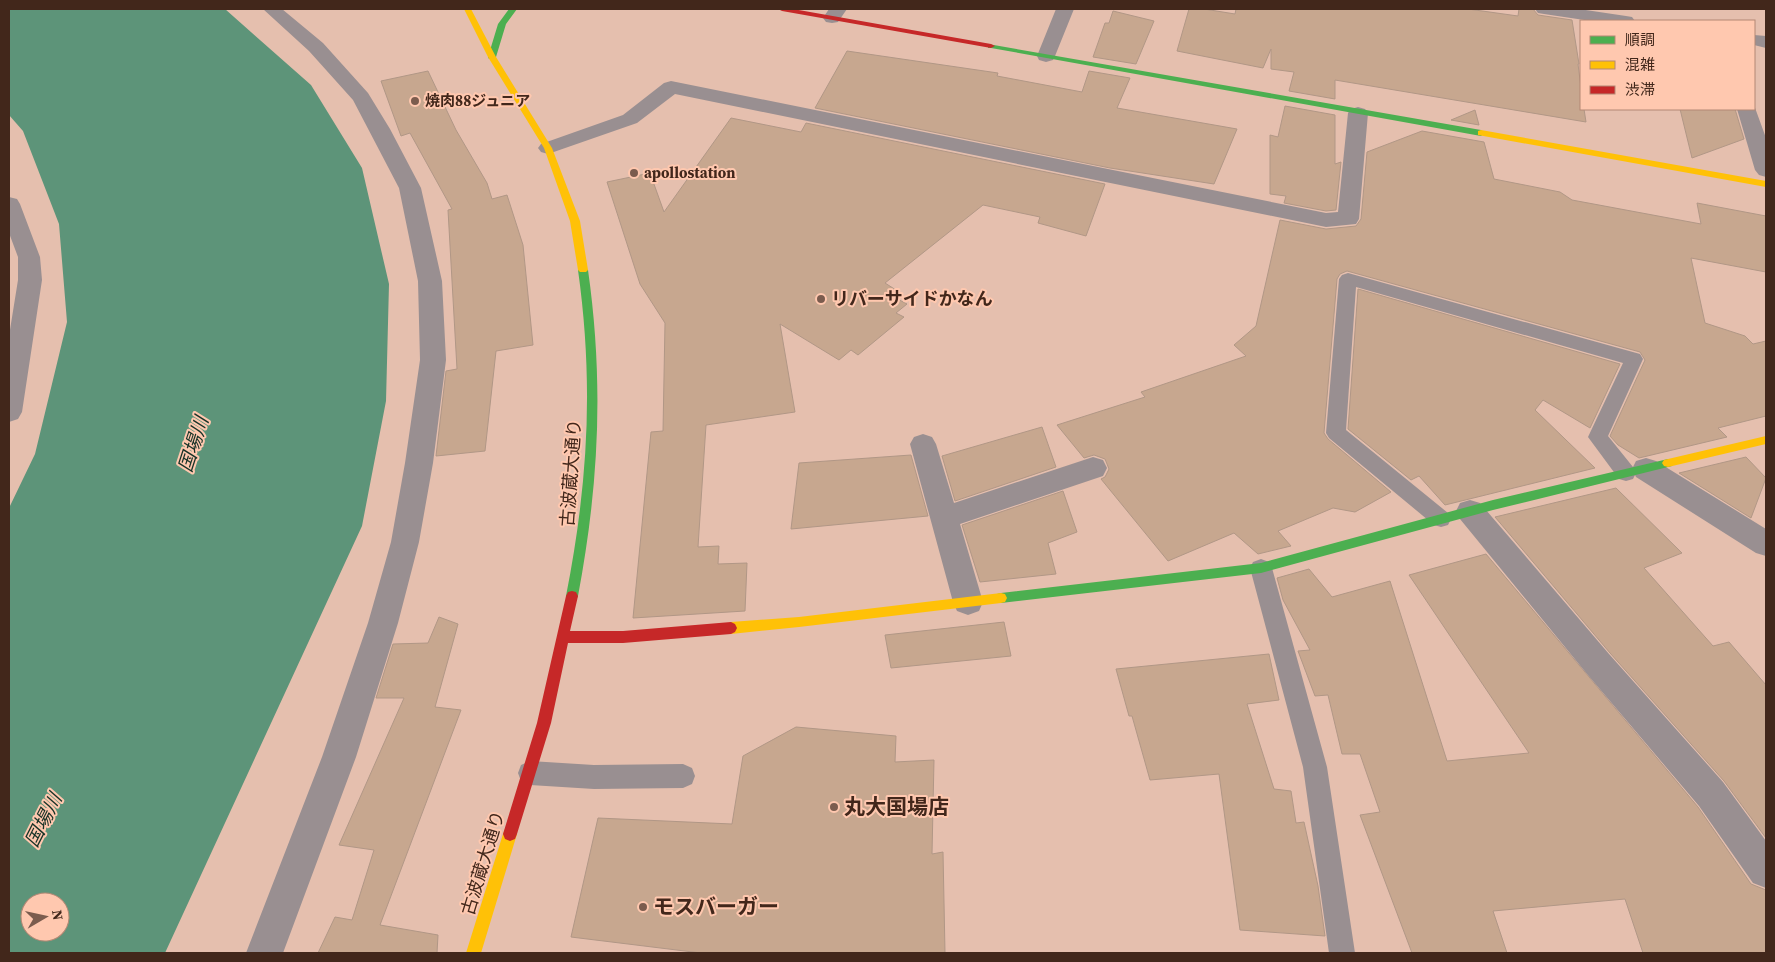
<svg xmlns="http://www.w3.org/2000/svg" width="1775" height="962" viewBox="0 0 1775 962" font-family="'Source Serif 4','Noto Sans JP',serif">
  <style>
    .water { fill: #5d9479; fill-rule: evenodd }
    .building { fill: #c7a78f; stroke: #b19786 }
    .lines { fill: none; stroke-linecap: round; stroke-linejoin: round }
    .lane { fill: #998f91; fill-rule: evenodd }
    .street { fill: #998f91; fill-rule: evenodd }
    .fast { fill: #4caf50; fill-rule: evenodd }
    .slow { fill: #ffc107; fill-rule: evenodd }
    .jam { fill: #c62828; fill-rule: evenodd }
    .poi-dot { fill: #7b5c4e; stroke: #ffc8af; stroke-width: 2 }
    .labels { text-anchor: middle; stroke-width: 4; stroke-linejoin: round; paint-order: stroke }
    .far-poi-label { font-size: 15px; font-weight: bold; fill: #42271b; stroke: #ffc8af; text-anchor: start }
    .poi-label { font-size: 18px; font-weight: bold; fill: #42271b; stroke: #ffc8af; text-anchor: start }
    .street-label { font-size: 18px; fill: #42271b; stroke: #ffc8af }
    .water-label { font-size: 19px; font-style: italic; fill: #163126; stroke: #ffc8af }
    .near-poi-label { font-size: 21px; font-weight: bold; fill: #42271b; stroke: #ffc8af; text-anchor: start }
  </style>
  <rect width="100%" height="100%" fill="#e5bfae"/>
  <path class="water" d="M 9,9 L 225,9 L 311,85 L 362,168 L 389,284 L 386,401 L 362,526 L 165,953 L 9,953 L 9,508 L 35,454 L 67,322 L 59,224 L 23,131 L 9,115 ZM 30,902 L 60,902 L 60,932 L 30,932 Z"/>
  <path class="building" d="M 1189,9 L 1204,9 L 1235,14 L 1236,9 L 1468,9 L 1518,16 L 1519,9 L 1533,9 L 1538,15 L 1572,20 L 1579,64 L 1578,64 L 1581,88 L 1581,109 L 1584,109 L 1586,122 L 1335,80 L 1335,99 L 1289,91 L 1294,72 L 1271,69 L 1271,49 L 1263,68 L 1177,51 Z
    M 1113,11 L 1154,21 L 1136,64 L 1093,57 L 1105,23 L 1109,23 Z
    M 847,51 L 998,73 L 997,76 L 1082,92 L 1089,71 L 1130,78 L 1117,108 L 1237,129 L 1214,184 L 1110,168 L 815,108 Z
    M 428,71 L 456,130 L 487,183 L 492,199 L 507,195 L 523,245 L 533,345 L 496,351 L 485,451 L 436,456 L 446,371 L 457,369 L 448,210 L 452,209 L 410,133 L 401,136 L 381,81 Z
    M 1285,106 L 1335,115 L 1335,164 L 1341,162 L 1336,210 L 1326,211 L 1284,203 L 1286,196 L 1270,194 L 1270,135 L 1278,137 Z
    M 1680,109 L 1735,109 L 1744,139 L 1692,158 Z
    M 1475,110 L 1479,125 L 1451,120 Z
    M 731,118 L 801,132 L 806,123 L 1105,184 L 1086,236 L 1038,223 L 1040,217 L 983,205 L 885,283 L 896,290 L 890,295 L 907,304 L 896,313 L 904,317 L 858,355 L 851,350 L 839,360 L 780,324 L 795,412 L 706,425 L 698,547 L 719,546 L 718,564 L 747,563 L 745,611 L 633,618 L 651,432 L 663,431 L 665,323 L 640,284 L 607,182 L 650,173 L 664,212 Z
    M 1422,131 L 1484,142 L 1494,179 L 1560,192 L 1572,200 L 1701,224 L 1697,203 L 1766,216 L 1766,272 L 1691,258 L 1705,323 L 1745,336 L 1753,344 L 1766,341 L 1766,416 L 1718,428 L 1727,437 L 1639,458 L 1618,445 L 1610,436 L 1645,360 L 1640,352 L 1347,271 L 1340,274 L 1337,279 L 1324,433 L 1328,439 L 1391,492 L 1355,512 L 1333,508 L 1278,531 L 1291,546 L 1258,554 L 1234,533 L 1168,561 L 1101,479 L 1105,477 L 1109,469 L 1105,459 L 1094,455 L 1084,458 L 1057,425 L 1145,397 L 1141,392 L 1246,356 L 1234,345 L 1256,326 L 1280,220 L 1326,229 L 1356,226 L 1361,219 L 1367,152 Z
    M 1358,289 L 1620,364 L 1590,428 L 1543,400 L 1535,410 L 1595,468 L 1445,505 L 1419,476 L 1411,480 L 1348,429 Z
    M 1042,427 L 1056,467 L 955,501 L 942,456 Z
    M 911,455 L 928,516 L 791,529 L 799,463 Z
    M 1746,457 L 1766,478 L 1751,518 L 1679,473 Z
    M 1616,488 L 1682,553 L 1644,568 L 1713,646 L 1729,642 L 1766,685 L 1766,838 L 1724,781 L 1610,653 L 1495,517 Z
    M 1063,491 L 1077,532 L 1048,543 L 1056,574 L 980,582 L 962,525 Z
    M 1486,554 L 1698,807 L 1751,884 L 1766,890 L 1766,953 L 1643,953 L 1625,899 L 1493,911 L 1507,953 L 1412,953 L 1360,815 L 1380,812 L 1360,754 L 1342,754 L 1328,695 L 1315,696 L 1298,651 L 1310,650 L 1283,600 L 1277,578 L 1309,569 L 1332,597 L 1390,581 L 1447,761 L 1529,753 L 1409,575 Z
    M 439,617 L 458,624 L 435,707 L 461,710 L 380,925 L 438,935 L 437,953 L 318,953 L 335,917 L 352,920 L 374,850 L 339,845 L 404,698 L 376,698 L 393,644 L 428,643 Z
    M 1004,622 L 1011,656 L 891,668 L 885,635 Z
    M 1269,654 L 1279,700 L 1247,704 L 1274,789 L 1291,791 L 1296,823 L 1304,822 L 1318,886 L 1325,936 L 1240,930 L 1219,774 L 1150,780 L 1132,716 L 1129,716 L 1116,669 Z
    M 796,727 L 896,736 L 895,762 L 934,760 L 932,854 L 943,852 L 945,953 L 701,953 L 571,937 L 598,818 L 732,824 L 743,756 Z"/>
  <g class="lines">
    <path class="lane" d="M 1348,273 L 1640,354 L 1643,359 L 1608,436 L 1633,467 L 1636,473 L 1633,479 L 1626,481 L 1619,479 L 1588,437 L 1623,363 L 1356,287 L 1346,430 L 1448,513 L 1451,519 L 1448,525 L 1441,527 L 1434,525 L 1329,438 L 1326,433 L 1339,279 L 1342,275 Z
      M 1261,559 L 1269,562 L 1272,568 L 1327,767 L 1355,953 L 1329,953 L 1303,767 L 1250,568 L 1253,562 Z
      M 530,761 L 594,765 L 683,764 L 692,768 L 695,776 L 692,784 L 683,788 L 594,789 L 530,785 L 521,781 L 518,773 L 521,765 Z"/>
    <path class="street" d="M 263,9 L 282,9 L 323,43 L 368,93 L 390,129 L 421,188 L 442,281 L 446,360 L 433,463 L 419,542 L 398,623 L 356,757 L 283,953 L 246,953 L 322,757 L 368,623 L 391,542 L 405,463 L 420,360 L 418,281 L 399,188 L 353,100 L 309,51 Z
      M 829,9 L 847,9 L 838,22 L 832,23 L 826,22 L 823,18 Z
      M 1056,9 L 1074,9 L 1055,56 L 1053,60 L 1046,62 L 1039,60 L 1037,56 Z
      M 1535,9 L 1579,9 L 1626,16 L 1632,17 L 1635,21 L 1591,21 L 1544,14 L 1538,13 Z
      M 1754,35 L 1766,36 L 1766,48 L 1754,45 Z
      M 671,81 L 1326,213 L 1338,212 L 1348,113 L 1351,109 L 1358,107 L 1365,109 L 1368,113 L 1359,219 L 1356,224 L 1326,227 L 675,94 L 637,123 L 548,154 L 541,152 L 538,148 L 541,144 L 623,115 L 664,83 Z
      M 1754,105 L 1766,138 L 1766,177 L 1759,175 L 1755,170 L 1737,109 L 1754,109 Z
      M 9,197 L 17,199 L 20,204 L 40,257 L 42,280 L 22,412 L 18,419 L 9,422 L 9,336 L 18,280 L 18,257 L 9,233 Z
      M 923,434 L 932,437 L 936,444 L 954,503 L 1093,457 L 1103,460 L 1107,468 L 1103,476 L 960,524 L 983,602 L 979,611 L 968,615 L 957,611 L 953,602 L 910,444 L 914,437 Z
      M 1646,458 L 1656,461 L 1766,529 L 1766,556 L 1756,553 L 1636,477 L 1632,469 L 1636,461 Z
      M 1470,500 L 1480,503 L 1609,654 L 1723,782 L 1766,841 L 1766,888 L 1753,883 L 1699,806 L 1587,674 L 1460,519 L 1456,511 L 1460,503 Z"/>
    <path class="fast" d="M 509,9 L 517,9 L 506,24 L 496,57 L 489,59 L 488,57 L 498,24 Z
      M 988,44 L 1481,130 L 1485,133 L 1481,136 L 991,48 L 988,48 Z
      M 583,267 L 588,270 C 604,383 599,484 578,596 L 576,600 L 572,601 L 568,600 L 566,596 C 588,484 594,384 578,270 Z
      M 1668,459 L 1672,460 L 1674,463 L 1672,466 L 1493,510 L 1261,573 L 1001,603 L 997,602 L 995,598 L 997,594 L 1001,593 L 1261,563 L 1493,500 Z"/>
    <path class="slow" d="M 464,9 L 471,9 L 496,57 L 552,148 L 580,221 L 588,270 L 586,272 L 580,272 L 578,270 L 570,221 L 544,148 L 488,57 Z
      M 1481,130 L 1766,181 L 1766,187 L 1478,135 L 1478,131 Z
      M 1766,436 L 1766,444 L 1668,467 L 1664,466 L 1662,463 L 1664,460 L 1668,459 Z
      M 1001,593 L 1005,594 L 1007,598 L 1005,602 L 1001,603 L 799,627 L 731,634 L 727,632 L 725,628 L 727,624 L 731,622 L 799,617 Z
      M 510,827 L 515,829 L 517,834 L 481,953 L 466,953 L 503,834 L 505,829 Z"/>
    <path class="jam" d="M 778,9 L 793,9 L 991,44 L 995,46 L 991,48 L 782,11 Z
      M 572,591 L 576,592 L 578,596 L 570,631 L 623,631 L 731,622 L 735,624 L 737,628 L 735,632 L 731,634 L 623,643 L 568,643 L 551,723 L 517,834 L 515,839 L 510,841 L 505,839 L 503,834 L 537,723 L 566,596 L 568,592 Z"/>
  </g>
  <g class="poi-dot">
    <circle cx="415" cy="101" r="5"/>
    <circle cx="634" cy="173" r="5"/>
    <circle cx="821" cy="299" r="5"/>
    <circle cx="834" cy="807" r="5"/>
    <circle cx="643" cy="907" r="5"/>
  </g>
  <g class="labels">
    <g class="far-poi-label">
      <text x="425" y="106">焼肉88ジュニア</text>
      <text x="644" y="178">apollostation</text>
    </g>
    <g class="poi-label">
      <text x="831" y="305">リバーサイドかなん</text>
    </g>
    <g class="street-label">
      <text transform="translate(571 473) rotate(-86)" y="6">古波蔵大通り</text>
      <text transform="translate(483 863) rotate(-73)" y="6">古波蔵大通り</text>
    </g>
    <g class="water-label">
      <text transform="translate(193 444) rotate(-72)" y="7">国場川</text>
      <text transform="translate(43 820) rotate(-63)" y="7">国場川</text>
    </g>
    <g class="near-poi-label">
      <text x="844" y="814">丸大国場店</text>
      <text x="653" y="914">モスバーガー</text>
    </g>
  </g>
  <rect width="1775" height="962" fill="none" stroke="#42271b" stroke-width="20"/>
  <rect x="1580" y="20" width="175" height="90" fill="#ffc8af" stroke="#b38874"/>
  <rect x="1590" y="36" width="25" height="8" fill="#4caf50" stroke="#b38874"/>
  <text x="1625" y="45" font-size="15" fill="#42271b">順調</text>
  <rect x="1590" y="61" width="25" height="8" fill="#ffc107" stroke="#b38874"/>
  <text x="1625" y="70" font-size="15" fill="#42271b">混雑</text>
  <rect x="1590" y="86" width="25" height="8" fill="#c62828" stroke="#b38874"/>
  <text x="1625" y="95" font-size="15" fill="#42271b">渋滞</text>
  <g transform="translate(45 917) rotate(81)"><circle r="24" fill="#ffc8af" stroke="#b38874"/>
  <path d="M0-4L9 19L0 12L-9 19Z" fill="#7b5c4e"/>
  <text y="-8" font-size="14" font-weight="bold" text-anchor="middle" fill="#42271b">N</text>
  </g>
</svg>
